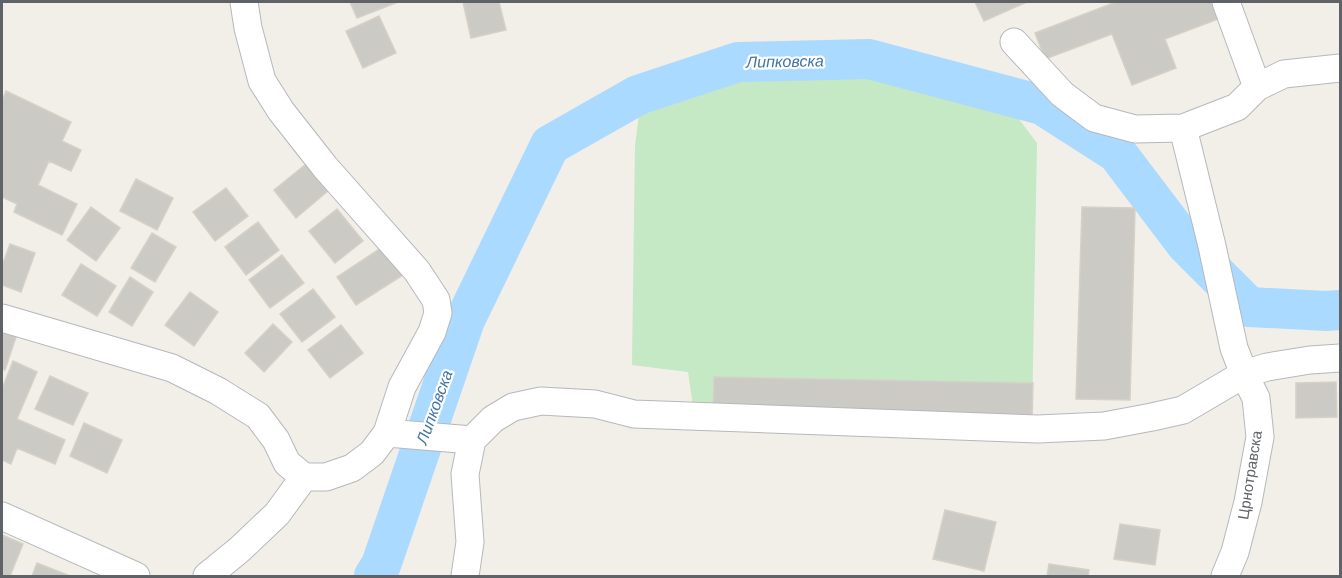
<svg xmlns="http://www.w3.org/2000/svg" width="1342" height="578" viewBox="0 0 1342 578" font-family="Barlow,sans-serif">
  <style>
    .green { fill: #c5e8c5 }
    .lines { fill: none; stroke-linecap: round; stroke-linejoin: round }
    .river { stroke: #aadaff; stroke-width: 40 }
    .building { fill: #cccac5; stroke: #d6d1c6; stroke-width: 1.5 }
    .street-casing { stroke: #b5b8bc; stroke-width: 29 }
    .street { stroke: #fff; stroke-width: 27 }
    .labels { text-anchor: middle; stroke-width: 4.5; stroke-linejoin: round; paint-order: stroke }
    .street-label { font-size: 15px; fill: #5f6368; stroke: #fff }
    .water-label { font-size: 16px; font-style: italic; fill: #4174aa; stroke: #fff }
  </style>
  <rect width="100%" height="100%" fill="#f1efe8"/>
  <path class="green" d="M 739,76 L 855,76 L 1012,110 L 1037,143 L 1032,420 L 694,413 L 688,372 L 632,365 L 635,146 L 639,114 Z"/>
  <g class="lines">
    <path class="river" d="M 374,576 L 381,565 L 465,320 L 550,145 L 638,95 L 738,62 L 869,59 L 1042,105 L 1117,153 L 1186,244 L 1249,307 L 1326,311 L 1340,310"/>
  </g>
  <path class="building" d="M 350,2 L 398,2 L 357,18 Z
    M 463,2 L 499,2 L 506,30 L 471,38 Z
    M 975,2 L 1027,2 L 984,21 Z
    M 1116,2 L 1211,2 L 1218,19 L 1165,39 L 1176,68 L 1132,85 L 1112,34 L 1045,59 L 1035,33 Z
    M 379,16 L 396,53 L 363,68 L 346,31 Z
    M 6,91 L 71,122 L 62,141 L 81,150 L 71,171 L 49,161 L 38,185 L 77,204 L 62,235 L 14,212 L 17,204 L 2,197 L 2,101 Z
    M 306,164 L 328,191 L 296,218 L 274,190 Z
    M 136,179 L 173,198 L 157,230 L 120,211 Z
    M 226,188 L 248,216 L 215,241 L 193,212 Z
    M 91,207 L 120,228 L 96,261 L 67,240 Z
    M 1082,207 L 1135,208 L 1130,400 L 1076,399 Z
    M 337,209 L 363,241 L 335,263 L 309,231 Z
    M 258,222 L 279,250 L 246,275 L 225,247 Z
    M 152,233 L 176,247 L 155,282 L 131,268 Z
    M 10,244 L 35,253 L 21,292 L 2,285 L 2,266 Z
    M 384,246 L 403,275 L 356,305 L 337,277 Z
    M 282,255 L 304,283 L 270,308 L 249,280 Z
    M 81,264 L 116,286 L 97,316 L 62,295 Z
    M 130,277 L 153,292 L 132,326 L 109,312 Z
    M 313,289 L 335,317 L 302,342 L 280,314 Z
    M 190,292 L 218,312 L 194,346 L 165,325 Z
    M 273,324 L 292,342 L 264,372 L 245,353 Z
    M 341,325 L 363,353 L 330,378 L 308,350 Z
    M 2,326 L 18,331 L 5,370 L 2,369 Z
    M 13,361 L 37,372 L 17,419 L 65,440 L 55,464 L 17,448 L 11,464 L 2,460 L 2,389 Z
    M 50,376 L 88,393 L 73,425 L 35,409 Z
    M 714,377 L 1033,383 L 1032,420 L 713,414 Z
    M 1336,382 L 1337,417 L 1296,418 L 1296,383 Z
    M 84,423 L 122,440 L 107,473 L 70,456 Z
    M 945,510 L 996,522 L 984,571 L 933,559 Z
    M 1120,524 L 1160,530 L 1155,565 L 1114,559 Z
    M 2,535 L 23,544 L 10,576 L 2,576 Z
    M 37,563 L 70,576 L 32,576 Z
    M 1049,564 L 1089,570 L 1088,576 L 1047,576 Z"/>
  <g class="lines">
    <g class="street-casing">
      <path id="street" d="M 1226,2 L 1257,87
        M 1014,42 L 1062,94 L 1094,118 L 1135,129 L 1183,128 L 1237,107 L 1257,87 L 1284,74 L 1340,68
        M 1183,128 L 1212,246 L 1234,348 L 1244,374 L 1256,398 L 1260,437 L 1248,502 L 1235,552 L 1225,576
        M 2,318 L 172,368 L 218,391 L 258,416 L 276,440 L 287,463 L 304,477
        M 387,433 L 472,440
        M 2,516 L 136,576
        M 207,576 L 239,550 L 277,514 L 304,477 L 326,477 L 352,468 L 372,453 L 387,433 L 402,387 L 432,332 L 438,313 L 436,300 L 417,271 L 325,167 L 281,111 L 262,81 L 248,28 L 244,2
        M 465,576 L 470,542 L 465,474 L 472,440 L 493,419 L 513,407 L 541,401 L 595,404 L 634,414 L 1038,429 L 1104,426 L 1152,417 L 1183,410 L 1244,374 L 1267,367 L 1310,360 L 1340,358"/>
    </g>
    <use href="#street" class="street"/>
  </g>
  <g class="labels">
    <g class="street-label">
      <text transform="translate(1250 475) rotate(-81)" y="5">Црнотравска</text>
    </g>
    <g class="water-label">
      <text transform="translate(785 61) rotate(-1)" y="6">Липковска</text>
      <text transform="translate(434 407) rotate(-70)" y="6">Липковска</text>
    </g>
  </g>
  <rect width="1342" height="578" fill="none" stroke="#5f6368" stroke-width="6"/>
</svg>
